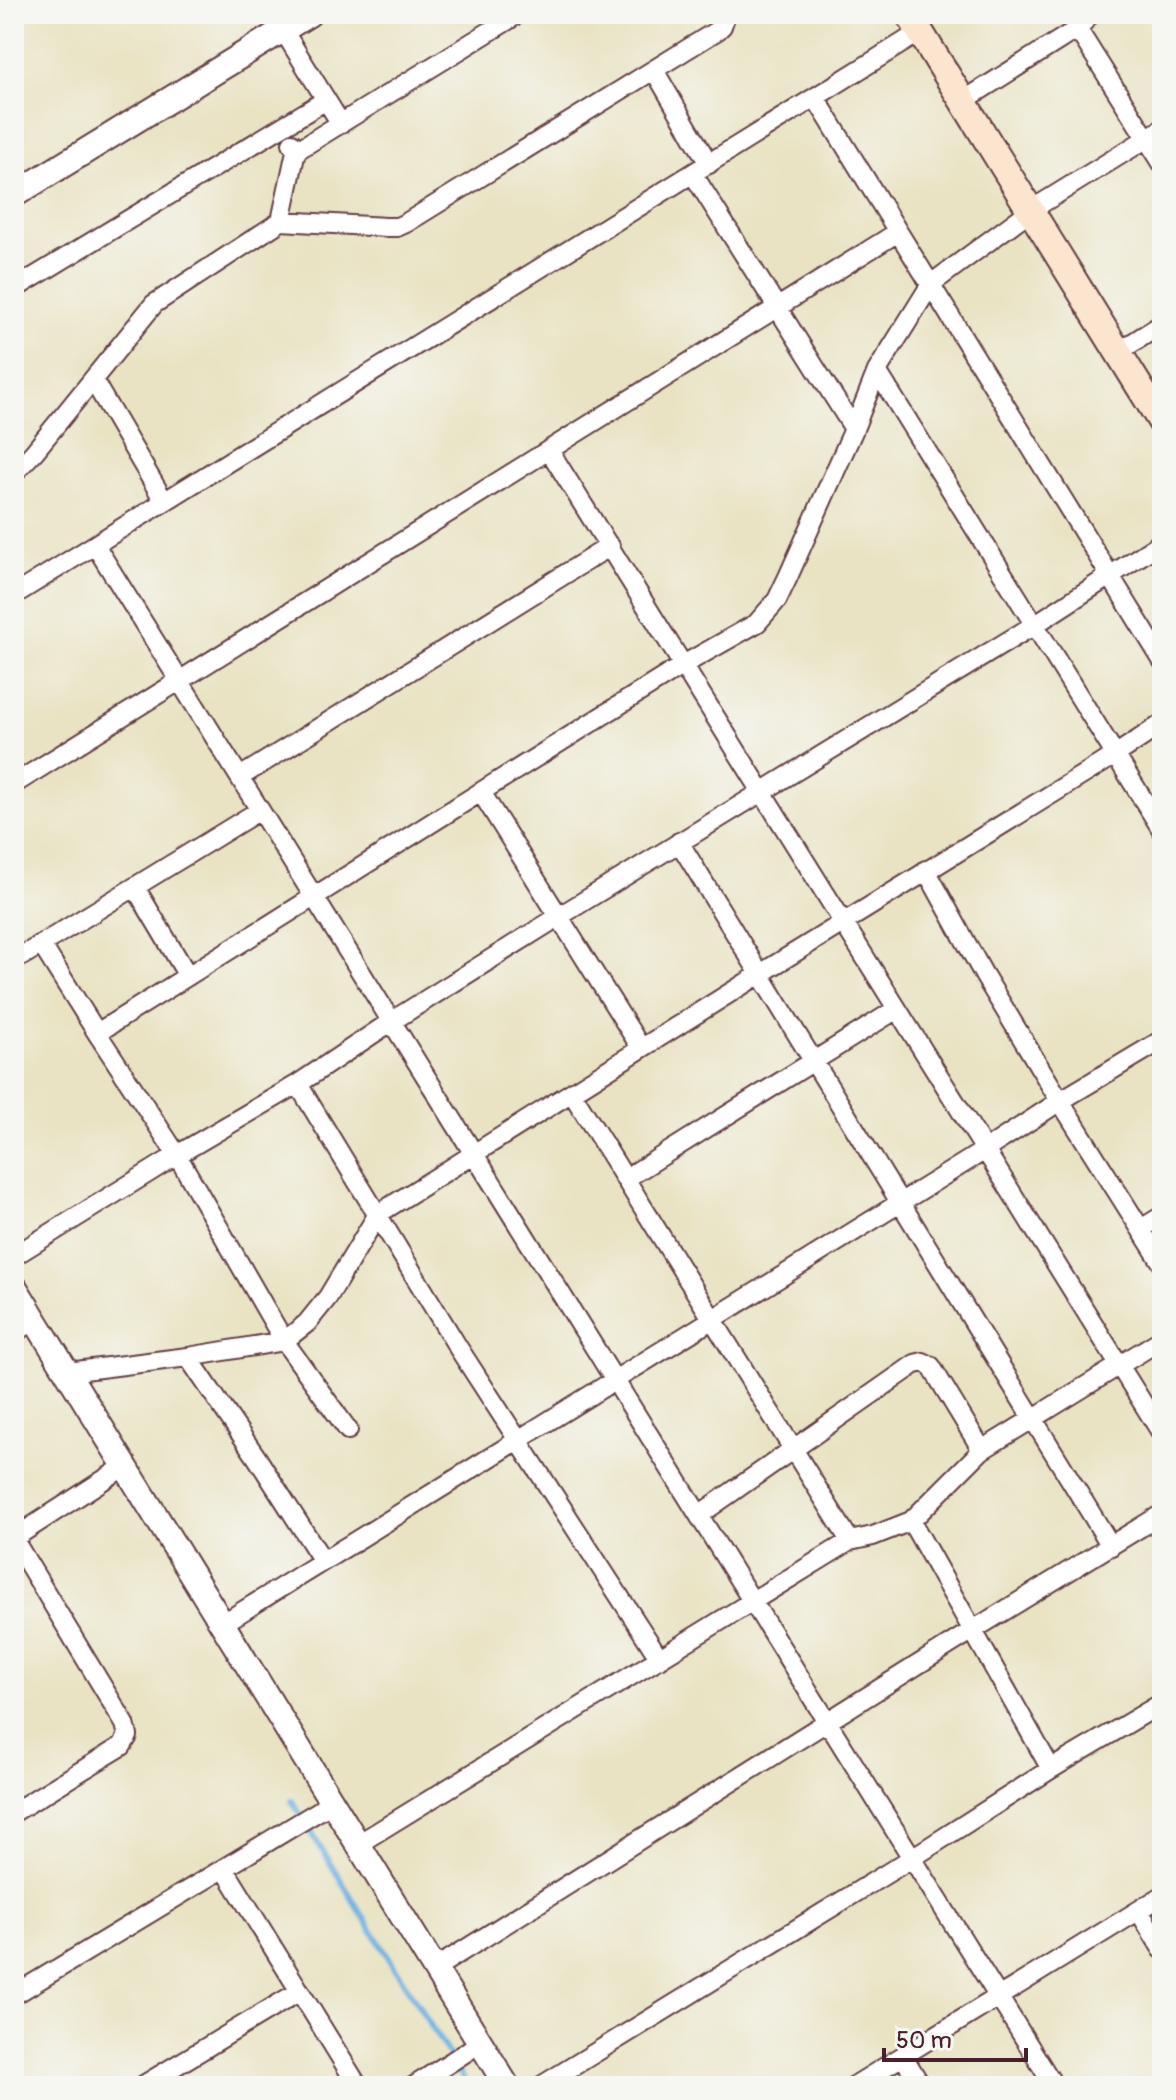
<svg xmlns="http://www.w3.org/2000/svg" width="1176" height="2100" viewBox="0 0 1176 2100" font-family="Pangolin,sans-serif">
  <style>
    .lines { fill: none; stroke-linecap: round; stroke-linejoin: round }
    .stream { stroke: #6aafe0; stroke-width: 6 }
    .minor-casing { stroke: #623c42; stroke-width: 22 }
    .tertiary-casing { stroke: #623c42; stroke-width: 28 }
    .secondary-casing { stroke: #623c42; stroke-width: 30 }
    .minor { stroke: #fff; stroke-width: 18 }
    .tertiary { stroke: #fff; stroke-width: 24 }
    .secondary { stroke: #fbe5cf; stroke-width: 26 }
  </style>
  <rect width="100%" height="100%" fill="#f6f6f2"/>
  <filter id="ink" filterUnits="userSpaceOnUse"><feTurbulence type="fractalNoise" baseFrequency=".0125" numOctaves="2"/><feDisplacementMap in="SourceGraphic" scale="16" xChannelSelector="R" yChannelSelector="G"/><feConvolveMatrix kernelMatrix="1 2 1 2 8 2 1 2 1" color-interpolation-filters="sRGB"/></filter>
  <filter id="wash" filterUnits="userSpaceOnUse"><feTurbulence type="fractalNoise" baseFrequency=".006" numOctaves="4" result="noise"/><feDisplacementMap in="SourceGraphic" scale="32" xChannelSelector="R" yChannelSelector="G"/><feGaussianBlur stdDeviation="1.8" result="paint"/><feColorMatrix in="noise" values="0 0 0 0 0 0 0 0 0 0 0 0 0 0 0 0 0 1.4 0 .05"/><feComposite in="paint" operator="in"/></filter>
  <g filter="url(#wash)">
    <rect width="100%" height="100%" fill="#e9e3c3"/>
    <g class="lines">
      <path class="stream" d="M 292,1801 L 468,2086"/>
    </g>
  </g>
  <g filter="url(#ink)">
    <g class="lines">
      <g class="minor-casing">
        <path id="minor" d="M 1068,14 L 1162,163
          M 283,30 L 341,124
          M 654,70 L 709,164
          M 815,97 L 1162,660
          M 963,101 L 1077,29 L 1091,14
          M 296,151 L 518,14
          M 693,174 L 854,429
          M 281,221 L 296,151 L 292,143
          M 14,289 L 326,100
          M 1118,352 L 1162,324
          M 877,371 L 1162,830
          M 93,380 L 164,501
          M 549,450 L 1162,1434
          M 14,473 L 34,452 L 154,304 L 281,221 L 386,227 L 397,227 L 406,223 L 718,30 L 722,26 L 726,14
          M 95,545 L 1054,2086
          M 14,595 L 920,32
          M 240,777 L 610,546
          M 14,784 L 898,232
          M 481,792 L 641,1048
          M 679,842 L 1111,1546
          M 926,870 L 984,975 L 1060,1101 L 1162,1263
          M 135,887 L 188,976
          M 41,944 L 97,1033 L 177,1155 L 284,1341 L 348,1430
          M 14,961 L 260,810
          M 97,1033 L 683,665 L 757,623 L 777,600 L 788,577 L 854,429 L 877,371 L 931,284 L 1031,210 L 1162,129
          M 298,1084 L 459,1349 L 660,1659
          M 572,1093 L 850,1541
          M 625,1179 L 897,1009
          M 1141,1229 L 1162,1216
          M 14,1256 L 177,1155 L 298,1084 L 392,1021 L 558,917 L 1034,625 L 1162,542
          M 14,1333 L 35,1320
          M 188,1357 L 257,1458 L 323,1561
          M 68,1372 L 188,1357 L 284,1341 L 307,1323 L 328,1297 L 378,1214 L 760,974 L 1115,755 L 1162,724
          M 699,1515 L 915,1364 L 923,1362 L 931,1366 L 982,1450
          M 911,1521 L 1051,1769
          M 14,1538 L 125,1466
          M 14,1540 L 125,1724 L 128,1736 L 122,1746 L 14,1812
          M 222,1624 L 985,1150 L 1060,1101 L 1162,1040
          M 358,1844 L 850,1541 L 873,1536 L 911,1521 L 982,1450 L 1162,1339
          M 224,1868 L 358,2086
          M 1139,1911 L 1162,1949
          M 434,1969 L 973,1630 L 1162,1514
          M 14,1995 L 332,1803
          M 903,2056 L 921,2086
          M 142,2086 L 300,1991
          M 414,2086 L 480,2043
          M 541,2086 L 912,1858 L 1051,1769 L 1162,1703
          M 854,2086 L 1162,1896"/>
      </g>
      <g class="tertiary-casing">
        <path id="tertiary" d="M 14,195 L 309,14
          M 14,1286 L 507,2086"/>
      </g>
      <g class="secondary-casing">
        <path id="secondary" d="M 909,14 L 1162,423"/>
      </g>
      <use href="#minor" class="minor"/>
      <use href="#tertiary" class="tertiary"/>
      <use href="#secondary" class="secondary"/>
    </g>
  </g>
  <rect width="1176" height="2100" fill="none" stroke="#f6f6f2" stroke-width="48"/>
  <path d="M884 2048v12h142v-12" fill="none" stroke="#4a1f2b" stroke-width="4"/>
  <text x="896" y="2048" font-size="24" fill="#4a1f2b" stroke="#f6f6f2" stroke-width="6" paint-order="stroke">50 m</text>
</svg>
